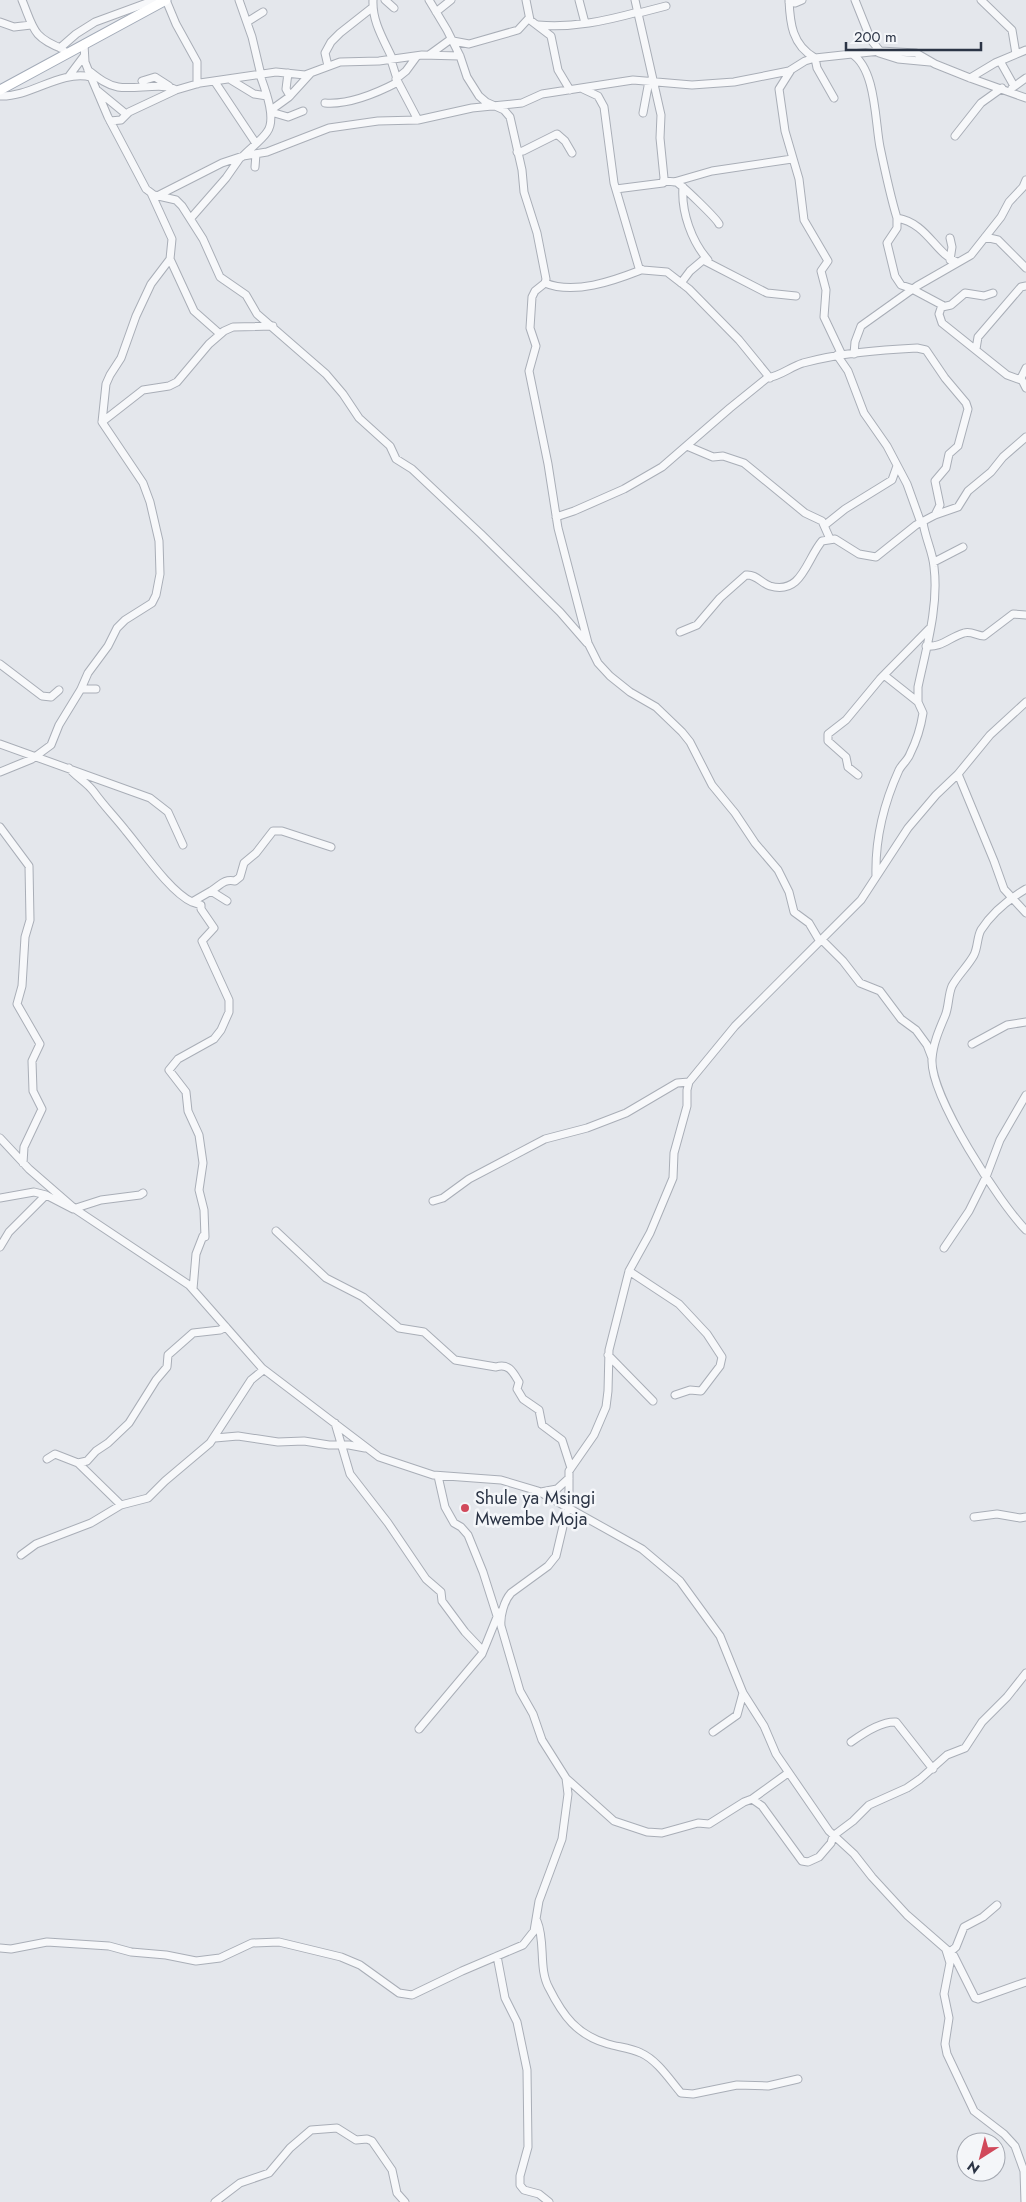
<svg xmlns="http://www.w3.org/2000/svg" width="1026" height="2202" viewBox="0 0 1026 2202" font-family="Jost,sans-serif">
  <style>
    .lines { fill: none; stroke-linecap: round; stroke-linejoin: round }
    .minor-casing { stroke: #a9aeb7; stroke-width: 9 }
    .major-casing { stroke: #a3abb8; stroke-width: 11 }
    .minor { stroke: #f7f8fa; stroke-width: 7 }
    .major { stroke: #fff; stroke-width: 9 }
    .poi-dot { fill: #d1495b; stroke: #f4f6f9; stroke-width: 2 }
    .labels { text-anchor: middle; stroke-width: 5; stroke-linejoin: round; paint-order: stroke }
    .poi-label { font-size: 18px; fill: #2b3445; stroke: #f4f6f9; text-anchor: start }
  </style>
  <rect width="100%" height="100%" fill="#e4e7ec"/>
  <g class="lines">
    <g class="minor-casing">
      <path id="minor" d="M 22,0 C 34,29 32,37 63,49
        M 166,0 L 176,24 L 197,62 L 197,84
        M 239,0 L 252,37 L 261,75
        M 373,0 C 372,22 384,40 393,60
        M 385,0 L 394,8
        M 429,0 L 447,30 L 460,56 L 467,77 L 479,96 L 486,102 L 504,110 L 510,117 L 522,170 L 524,192 L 537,233 L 546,279 L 545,283 L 535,291 L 532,297 L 530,328 L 536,346 L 529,371 L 548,464 L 558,528 L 588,643 L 598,663 L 610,676 L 630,692 L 656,707 L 682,732 L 690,742 L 712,785 L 735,813 L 755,843 L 778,870 L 789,892 L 794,912 L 809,923 L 819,940
        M 526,0 L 530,20 L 551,36 L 558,70 L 570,90
        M 579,0 L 585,23
        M 789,0 C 790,23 792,45 815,58 L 880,51 L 916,53 L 935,64 L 970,78 L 1026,98
        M 855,0 L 871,40 L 880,51
        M 981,0 L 1012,30 L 1016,54
        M 789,2 L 795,3 L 802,0
        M 436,12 L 451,0
        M 639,13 L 666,6
        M 0,22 L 14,27 L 31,25
        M 247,22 L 263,12
        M 538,25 C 573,28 605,21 638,12
        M 453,41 L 469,44 L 518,30 L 529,18
        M 84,44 L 85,62 L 91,77 L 108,117 L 146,189 L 154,195 L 176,200 L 182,206 L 203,239 L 220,277 L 246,295 L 257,314 L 326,374 L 343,394 L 359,418 L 390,446 L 396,459 L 412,469 L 481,534 L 560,612 L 587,643
        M 60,48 L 76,34 L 95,22 L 155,0
        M 879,53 L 898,59 L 930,62
        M 852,54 C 876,69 875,122 880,147 C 885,171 890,195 897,218 L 897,228 L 887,243 L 895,276 L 901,285 L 913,289
        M 429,55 L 451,39
        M 391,60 L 398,82 L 418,120
        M 1000,61 L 1014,86
        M 328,66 L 325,53 L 331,42 L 340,33 L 373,7
        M 88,70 C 97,77 106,85 118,87 C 134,90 165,82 176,90
        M 791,70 L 779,89 L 785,131 L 799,179 L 804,220 L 828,261 L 821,271 L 826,290 L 824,317 L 842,355
        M 288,73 L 286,89 L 290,96
        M 69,76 L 84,56
        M 970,78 L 995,63 L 1026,50
        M 396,79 L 406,71 L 417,56
        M 231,80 L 254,94 L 267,96
        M 142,81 L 155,77 L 169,86
        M 215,82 L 255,142
        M 1012,88 L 1026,78
        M 583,89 L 598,96 L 604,107 L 614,183 L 639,268 L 643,270 L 667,272 L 689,289 L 739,340 L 770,378
        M 98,91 L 126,114
        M 0,96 C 32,97 59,70 91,77
        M 325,103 C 350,105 377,93 398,82
        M 271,110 L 289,97 L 310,74
        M 271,112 L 288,117 L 303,111
        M 643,113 L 649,81
        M 110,121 L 121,120 L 129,112 L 176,90 L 200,83 L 276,72 L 305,75 L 340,62 L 379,61 L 422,55 L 460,56
        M 955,136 L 981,103 L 1002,88
        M 517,152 L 523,151 L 557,134 L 565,141 L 572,153
        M 242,157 C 249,149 261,141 267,132 C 277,119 265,89 260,75
        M 255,167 L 256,154
        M 664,181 C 668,182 672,181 676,182 C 681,184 717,219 719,224
        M 674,182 L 712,171 L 792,159
        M 683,187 C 681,212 692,242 708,260
        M 616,189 L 663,183 L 664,178 L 660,138 L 661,115 L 635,0
        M 151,193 L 172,239 L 170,259 L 194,311 L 220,334
        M 159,195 L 222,163 L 243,156 L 267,152 L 329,128 L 378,121 L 418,120 L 472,108 L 522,103 L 542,94 L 633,80 L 692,85 L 734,82 L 789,71 L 805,61 L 815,58 L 817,68 L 834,98
        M 191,218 L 226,178 L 240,158
        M 897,218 C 927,223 935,253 957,262
        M 985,237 L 998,240 L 1026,268
        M 950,238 L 952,247 L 950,260
        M 545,283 C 574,295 613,281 641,270
        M 681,283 L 690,271 L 703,260 L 767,293 L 796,296
        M 912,289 L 942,305 L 939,314 L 942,323 L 1007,375 L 1021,380
        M 942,307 L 951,305 L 965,293 L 984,296 L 993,293
        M 976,349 L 978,337 L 1021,287 L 1026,286
        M 854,354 L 855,342 L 861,326 L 917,286 L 971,255 L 1001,217 L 1009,202 L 1023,187 L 1026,180
        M 837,355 L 848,371 L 864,413 L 887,446 L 907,484 L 921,523
        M 1026,368 L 1021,378 L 1026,388
        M 102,422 L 143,390 L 169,386 L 177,382 L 209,344 L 224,331 L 233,327 L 273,326
        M 687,446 L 713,457 L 723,456 L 744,463 L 805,513 L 822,521 L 830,539
        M 556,517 L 574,511 L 624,489 L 662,467 L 730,408 L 767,378 C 781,376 790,367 803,363 C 840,353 879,350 917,348 L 926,350 L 945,378 L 966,403 L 968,409 L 958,446 L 949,454 L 946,468 L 935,481 L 940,505 L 935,515
        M 825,525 L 845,509 L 892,480 L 897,466
        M 934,562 L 963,547
        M 680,632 L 697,625 L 720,598 L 746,575 C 756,574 761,583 770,586 C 802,595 806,560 822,541 L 835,539 L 859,554 L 876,557 L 916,525 L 935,515 L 958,507 L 968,491 L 991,472 L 1003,457 L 1026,437
        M 926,646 C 941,648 950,637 964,633 C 972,631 977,636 984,636 L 1013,614 L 1026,615
        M 0,664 L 42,696 L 51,697 L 59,690
        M 884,675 L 918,702
        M 81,689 L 96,689
        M 0,744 L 150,798 L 168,812 L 183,845
        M 69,768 C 76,777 87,782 94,792 C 104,806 115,817 126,831 C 142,850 170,892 192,902 L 211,891 L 227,901
        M 0,772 L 32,759 L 51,745 L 59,725 L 81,689 L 88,673 L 108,646 L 117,628 L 125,620 L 152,603 L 156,595 L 160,574 L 159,541 L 150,502 L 143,483 L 102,422 L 106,384 L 110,375 L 121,358 L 136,316 L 151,284 L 170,259
        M 958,774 L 994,861 L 1004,889 L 1026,913
        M 858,775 L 848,767 L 846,757 L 828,741 L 828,734 L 846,720 L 880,679 L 929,629
        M 0,827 L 29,866 L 30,920 L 25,937 L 22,986 L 17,1004 L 40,1044 L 32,1061 L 33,1091 L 42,1109 L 24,1147 L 23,1163
        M 876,876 C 875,840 884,803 899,770 C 902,764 908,760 910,754 C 916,742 921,726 923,713 L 918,702 L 918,687 C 926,649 939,606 934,567 C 933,552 925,538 923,522
        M 1026,889 C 1009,899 992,913 981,930 C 977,937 978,947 974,955 C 968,966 958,975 952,986 C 948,995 949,1007 945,1016 C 939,1030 933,1044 932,1059 C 930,1096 1000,1204 1026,1230
        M 211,891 C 221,885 223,879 235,881 L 240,877 L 244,863 L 256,853 L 273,831 L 282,831 L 331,847
        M 192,902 L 201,905 L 201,909 L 214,928 L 202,941 L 229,1000 L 229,1012 L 221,1030 L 214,1039 L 178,1059 L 169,1070 L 186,1092 L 188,1111 L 199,1135 L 203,1163 L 199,1190 L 204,1210 L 205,1237
        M 821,939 L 843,961 L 860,983 L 880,991 L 901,1019 L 916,1030 L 927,1045 L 932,1058
        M 972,1044 L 1007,1025 L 1026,1022
        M 0,1138 L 29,1169 L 75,1209 L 189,1285 L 262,1368 L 379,1457 L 433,1475 L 501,1480 L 538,1491 L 642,1549 L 680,1581 L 720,1636 L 743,1693 L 764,1726 L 776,1754 L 829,1831 L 854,1854 L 872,1877 L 907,1915 L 954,1956 L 975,1998 L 978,1999 L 1026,1982
        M 0,1198 L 34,1192 L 46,1195
        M 433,1201 L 443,1198 L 469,1179 L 545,1139 L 587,1128 L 626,1113 L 677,1083 L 689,1082
        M 276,1231 L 326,1278 L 363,1297 L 399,1328 L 424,1332 L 455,1360 L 496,1367 C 509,1363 513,1372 519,1382 L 517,1389 L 523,1399 L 539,1410 L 542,1425 L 562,1440 L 571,1468
        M 0,1247 L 9,1232 L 46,1195 L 73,1209 L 101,1200 L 140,1195 L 143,1193
        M 944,1248 L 969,1211 L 986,1177 L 1000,1140 L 1026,1095
        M 629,1271 L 679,1304 L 707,1334 L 722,1357 L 720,1366 L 701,1391 L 690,1390 L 675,1395
        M 193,1289 L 196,1254 L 203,1236
        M 608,1355 L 653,1401
        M 335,1423 L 350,1474 L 388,1523 L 426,1579 L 441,1592 L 442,1601 L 465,1632 L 483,1651
        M 215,1438 L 238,1436 L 278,1442 L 304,1441 L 329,1445 L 349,1445 L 365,1448
        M 47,1459 L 55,1454 L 78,1463 L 121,1505
        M 78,1463 L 87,1461 L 96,1451 L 108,1443 L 129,1423 L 156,1380 L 167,1367 L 168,1355 L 193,1333 L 220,1330 L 226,1327
        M 438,1476 L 445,1507 L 454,1523 L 461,1527 L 468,1535 L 483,1572 L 497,1616
        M 541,1492 L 557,1489 L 569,1478
        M 974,1517 L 997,1514 L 1020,1518 L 1026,1517
        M 21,1555 L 36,1544 L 91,1523 L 121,1505 L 148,1498 L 165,1481 L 210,1443 L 251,1380 L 262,1371 L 262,1368
        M 419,1729 L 482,1654 L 499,1612
        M 713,1732 L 737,1715 L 743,1693
        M 851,1742 C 862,1734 882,1721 896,1722 L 933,1769
        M 567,1779 L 614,1821 L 647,1832 L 662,1833 L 698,1823 L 709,1824 L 744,1802 L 752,1799 L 762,1806 L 802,1861 L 808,1862 L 819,1857 L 831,1843 L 833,1836 L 853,1821 L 869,1805 L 907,1788 L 920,1779 L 947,1755 L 965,1748 L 982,1722 L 1007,1697 L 1026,1673
        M 752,1799 L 788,1773
        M 537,1921 C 546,1942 538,1968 549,1988 C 563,2016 577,2035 608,2044 C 618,2047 631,2048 641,2053 C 657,2060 670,2080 681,2093 L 693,2094 L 737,2085 L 768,2086 L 798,2079
        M 0,1948 L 11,1949 L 47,1942 L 109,1946 L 131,1952 L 166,1955 L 196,1961 L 220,1958 L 252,1943 L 279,1942 L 341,1957 L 360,1965 L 399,1993 L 412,1995 L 462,1971 L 523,1945 L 534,1931 L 539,1901 L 562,1839 L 568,1794 L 566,1778 L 542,1740 L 533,1714 L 520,1691 L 501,1626 C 500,1616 504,1601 511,1593 L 548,1566 L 556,1556 L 569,1501 L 569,1471 L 594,1435 L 606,1407 L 608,1391 L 609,1350 L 629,1271 L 650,1233 L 673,1178 L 674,1153 L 687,1106 L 687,1090 L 689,1082 L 735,1026 L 861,900 L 908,828 L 936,795 L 958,774 L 990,735 L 1026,702
        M 946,1950 L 950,1963 L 944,1994 L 949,2018 L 945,2044 L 947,2054 L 974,2111 L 1004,2134 L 1015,2146 L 1024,2171 L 1025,2202
        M 950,1952 L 956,1947 L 964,1927 L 983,1917 L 997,1905
        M 497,1956 L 505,1998 L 517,2022 L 527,2070 L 528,2147 L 520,2176 L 520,2185 L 524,2190 L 539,2194 L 549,2202
        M 215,2202 L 240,2183 L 269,2173 L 290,2148 L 311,2130 L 337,2128 L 356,2140 L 367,2139 L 372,2141 L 392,2170 L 397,2193 L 405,2202"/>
    </g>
    <g class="major-casing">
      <path id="major" d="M 0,90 L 166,0"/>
    </g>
    <use href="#minor" class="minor"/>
    <use href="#major" class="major"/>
  </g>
  <circle class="poi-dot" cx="465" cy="1508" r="5"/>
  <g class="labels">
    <g class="poi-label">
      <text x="475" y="1504">Shule ya Msingi<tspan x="475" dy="21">Mwembe Moja</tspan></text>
    </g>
  </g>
  <g transform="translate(981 2157) rotate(216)"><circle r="24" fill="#f4f6f9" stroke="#a4a8b1"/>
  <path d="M0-4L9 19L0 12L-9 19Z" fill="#d1495b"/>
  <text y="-8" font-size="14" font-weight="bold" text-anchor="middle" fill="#2b3445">N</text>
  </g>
  <path d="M846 42v8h135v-8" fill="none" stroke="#2b3445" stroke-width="2.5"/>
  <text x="854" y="42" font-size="15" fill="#2b3445" stroke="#f4f6f9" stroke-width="4" paint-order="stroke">200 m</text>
</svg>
